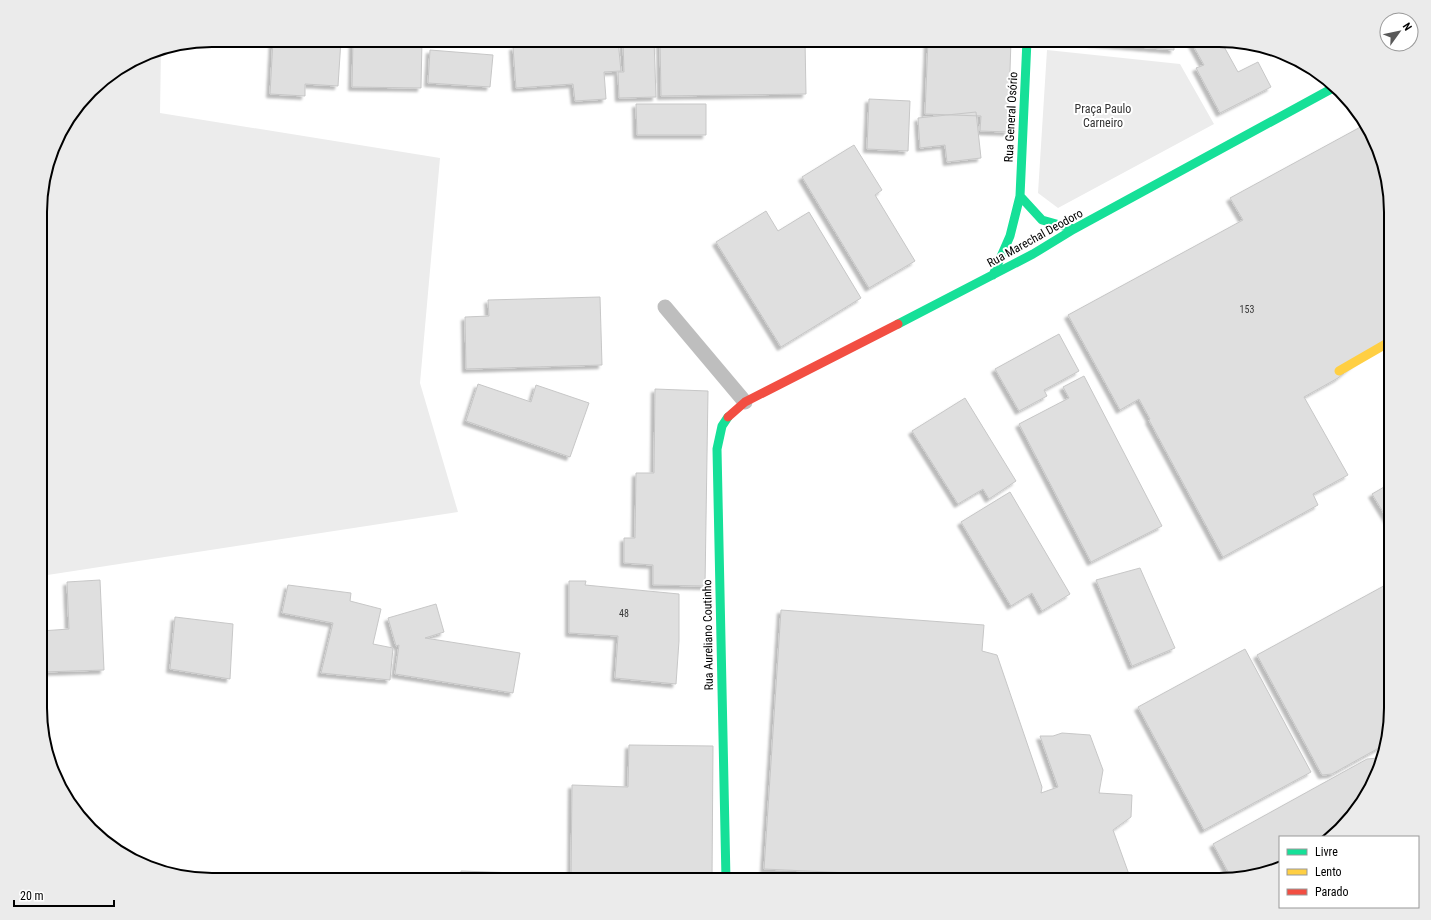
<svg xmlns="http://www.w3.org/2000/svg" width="1431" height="920" viewBox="0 0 1431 920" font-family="'Roboto Condensed',sans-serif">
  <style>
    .green { fill: #ececec }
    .building { fill: #dfdfdf; stroke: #c7c7c7; filter: url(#shadow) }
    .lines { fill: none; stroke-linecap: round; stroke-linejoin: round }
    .lane { stroke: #bebebe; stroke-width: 15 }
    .fast { stroke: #16e098; stroke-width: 9 }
    .slow { stroke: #ffcf43; stroke-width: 9 }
    .jam { stroke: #f24e42; stroke-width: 9 }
    .labels { text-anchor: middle; stroke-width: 4; stroke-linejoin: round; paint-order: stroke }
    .number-label { font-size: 10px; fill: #383838 }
    .park-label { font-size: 12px; fill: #333; stroke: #fff }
    .street-label { font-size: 12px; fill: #000; stroke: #fff }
    .rim { fill: none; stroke: #000; stroke-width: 2 }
  </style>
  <defs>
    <filter id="shadow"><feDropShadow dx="-3.5" dy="3.5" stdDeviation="1" flood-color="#0004"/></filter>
  </defs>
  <rect width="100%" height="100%" fill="#fff"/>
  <path class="green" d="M 161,50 L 160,113 L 440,158 L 420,383 L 458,512 L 41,576 L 41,190 L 58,136 L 98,83 L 147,53 Z
    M 1047,50 L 1180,64 L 1214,124 L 1058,208 L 1038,193 Z"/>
  <path class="building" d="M 273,40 L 341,40 L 338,86 L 305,84 L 305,96 L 270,94 Z
    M 353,40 L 422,40 L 421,88 L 352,87 Z
    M 595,40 L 618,40 L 621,71 L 604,72 L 606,99 L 575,101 L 573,84 L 516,88 L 513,47 Z
    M 623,40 L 654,40 L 656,97 L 619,98 L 618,72 L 624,72 Z
    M 660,40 L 805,40 L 806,94 L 661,96 Z
    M 928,40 L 1011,40 L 1008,132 L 980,131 L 981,116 L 925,114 Z
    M 1091,40 L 1174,40 L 1174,50 L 1091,43 Z
    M 1190,40 L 1227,41 L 1222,43 L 1238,72 L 1258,62 L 1271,87 L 1220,113 L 1196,68 L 1204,65 Z
    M 430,50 L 493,55 L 490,87 L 428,83 Z
    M 869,99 L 910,101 L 908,151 L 867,149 Z
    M 636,104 L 706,104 L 706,135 L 637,135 Z
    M 976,112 L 981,158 L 947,162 L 945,145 L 920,148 L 918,118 Z
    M 1366,124 L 1368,126 L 1391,201 L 1391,334 L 1338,378 L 1304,397 L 1348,475 L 1313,494 L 1318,505 L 1223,557 L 1149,420 L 1150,419 L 1139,399 L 1120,410 L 1068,315 L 1243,220 L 1230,198 Z
    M 854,145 L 882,190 L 875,195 L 915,261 L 869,288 L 802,177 Z
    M 766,211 L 778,231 L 809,212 L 861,298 L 781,347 L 716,242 Z
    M 600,297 L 602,365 L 466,369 L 465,317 L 489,316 L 488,300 Z
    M 1059,334 L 1079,371 L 1044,390 L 1047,396 L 1019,411 L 995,369 Z
    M 1084,376 L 1162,526 L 1091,562 L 1019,424 L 1069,398 L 1063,387 Z
    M 478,384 L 531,402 L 536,385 L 589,403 L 570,457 L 466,421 Z
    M 655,389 L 708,391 L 705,586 L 653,585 L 653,565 L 624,563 L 624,538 L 635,538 L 636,473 L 654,473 Z
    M 965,398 L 1016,481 L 989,499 L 983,489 L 958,504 L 912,431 Z
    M 1391,483 L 1391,525 L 1372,494 Z
    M 1010,492 L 1070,594 L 1042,611 L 1032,593 L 1011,606 L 961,522 Z
    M 1140,568 L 1175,648 L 1132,666 L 1096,580 Z
    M 100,580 L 104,670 L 43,672 L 41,631 L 69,629 L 67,582 Z
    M 569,581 L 586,581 L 585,585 L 679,594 L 679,641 L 676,684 L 615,678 L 618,636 L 569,633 Z
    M 1391,582 L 1391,719 L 1386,744 L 1332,774 L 1322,775 L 1257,655 Z
    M 288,585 L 351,593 L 350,601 L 381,609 L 373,644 L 393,648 L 390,680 L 321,673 L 333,623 L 282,613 Z
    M 436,604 L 444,632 L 425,638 L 520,653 L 513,693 L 395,674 L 399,645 L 396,646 L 388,618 Z
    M 781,610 L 984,625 L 982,651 L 997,655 L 1042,787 L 1041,793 L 1058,787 L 1040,736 L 1053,736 L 1062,733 L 1090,735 L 1103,770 L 1099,793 L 1132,795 L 1131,817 L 1113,830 L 1131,880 L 1000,880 L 764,869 Z
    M 175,617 L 233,624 L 230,679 L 170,669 Z
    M 1245,649 L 1311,772 L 1204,830 L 1138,707 Z
    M 629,745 L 713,746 L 712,880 L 571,880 L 572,785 L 628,787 Z
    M 1386,745 L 1382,763 L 1362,803 L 1326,837 L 1280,837 L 1280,864 L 1232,879 L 1213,844 L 1367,759 L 1378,758 Z
    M 461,871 L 544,874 L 544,880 L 460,880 Z"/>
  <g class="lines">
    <path class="lane" d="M 665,307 L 745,402"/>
    <path class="fast" d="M 1020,196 L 1042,220 L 1074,229
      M 993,275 L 1010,236 L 1020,196 L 1027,40
      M 898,324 L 1033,254 L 1074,229 L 1333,88
      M 726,880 L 717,449 L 722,426 L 728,417"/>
    <path class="slow" d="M 1339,371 L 1391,341"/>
    <path class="jam" d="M 728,417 L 745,402 L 898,324"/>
  </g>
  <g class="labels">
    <g class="number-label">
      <text x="1247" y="313">153</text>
      <text x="624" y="617">48</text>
    </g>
    <g class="park-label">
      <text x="1103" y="113">Praça Paulo<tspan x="1103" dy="14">Carneiro</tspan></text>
    </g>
    <g class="street-label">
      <text transform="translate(1011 117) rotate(-87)" y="4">Rua General Osório</text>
      <text transform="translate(1035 238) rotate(-29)" y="4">Rua Marechal Deodoro</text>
      <text transform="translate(708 635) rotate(-91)" y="4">Rua Aureliano Coutinho</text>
    </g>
  </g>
  <path d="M0 0H1431V920H0ZM212 47H1219A165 165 0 0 1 1384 212V708A165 165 0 0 1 1219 873H212A165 165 0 0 1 47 708V212A165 165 0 0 1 212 47Z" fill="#ebebeb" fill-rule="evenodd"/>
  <path class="rim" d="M212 47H1219A165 165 0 0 1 1384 212V708A165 165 0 0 1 1219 873H212A165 165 0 0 1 47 708V212A165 165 0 0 1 212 47Z"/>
  <rect x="1279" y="836" width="140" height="72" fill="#ffffff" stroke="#999999"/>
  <rect x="1287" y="849" width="20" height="6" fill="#16e098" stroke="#999999"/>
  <text x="1315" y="856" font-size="12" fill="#000000">Livre</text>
  <rect x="1287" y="869" width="20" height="6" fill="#ffcf43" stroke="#999999"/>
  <text x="1315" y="876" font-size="12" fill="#000000">Lento</text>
  <rect x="1287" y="889" width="20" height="6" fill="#f24e42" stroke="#999999"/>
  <text x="1315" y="896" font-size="12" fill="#000000">Parado</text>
  <g transform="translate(1399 32) rotate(57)"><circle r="19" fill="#ffffff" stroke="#999999"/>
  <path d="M0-3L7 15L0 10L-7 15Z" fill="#595959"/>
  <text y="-6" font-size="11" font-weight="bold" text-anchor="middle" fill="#000000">N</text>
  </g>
  <path d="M14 900v6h100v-6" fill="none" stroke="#000000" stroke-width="2"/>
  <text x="20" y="900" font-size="12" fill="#000000" stroke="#ffffff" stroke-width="3" paint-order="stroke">20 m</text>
</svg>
